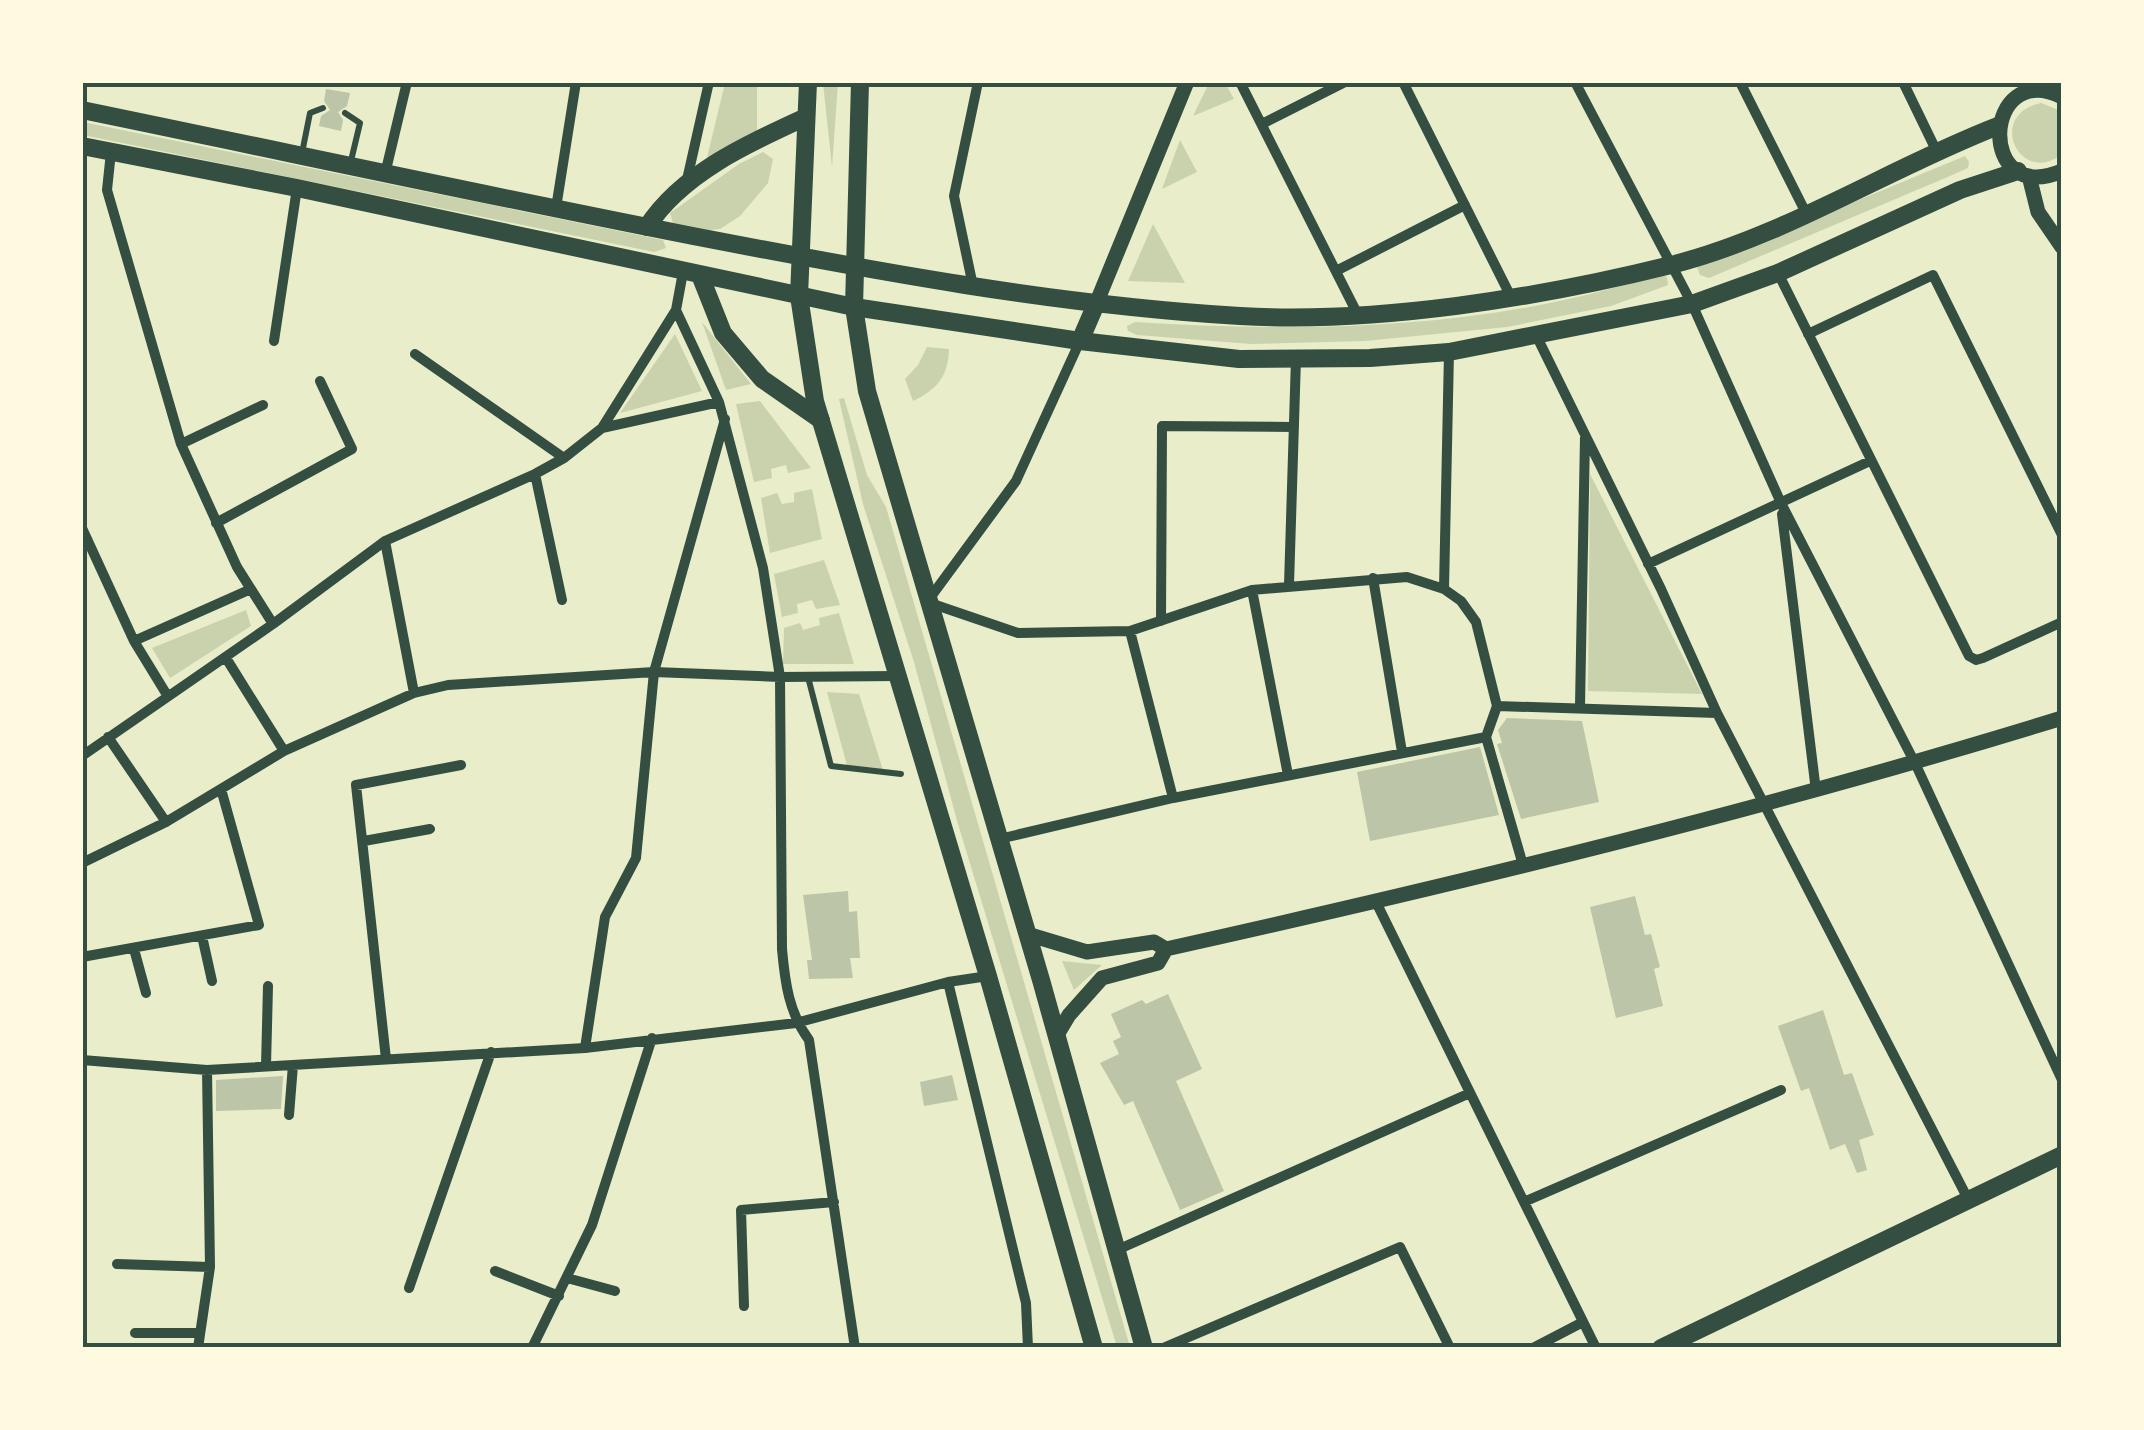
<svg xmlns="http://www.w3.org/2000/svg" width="2144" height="1430" viewBox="0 0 2144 1430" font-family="Lato,sans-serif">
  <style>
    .green { fill: #cad2ad }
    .building { fill: #bcc5a7 }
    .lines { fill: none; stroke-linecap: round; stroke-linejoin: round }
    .service { stroke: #344e41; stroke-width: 6 }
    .minor { stroke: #344e41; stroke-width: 10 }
    .tertiary { stroke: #344e41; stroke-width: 15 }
    .secondary { stroke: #344e41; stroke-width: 18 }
    .primary { stroke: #344e41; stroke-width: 18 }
    .neatline { fill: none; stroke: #344e41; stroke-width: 4 }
  </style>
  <rect width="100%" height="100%" fill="#e9edc9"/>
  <path class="green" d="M 725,83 L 757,84 L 757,133 L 705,166 Z
    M 823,83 L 838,83 L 832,167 Z
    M 1209,83 L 1225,83 L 1234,99 L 1193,116 Z
    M 2041,103 L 2061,111 L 2061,155 C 2019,186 1986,114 2041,103 Z
    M 83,122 L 663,240 L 666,248 L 654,252 L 83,135 Z
    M 1180,140 L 1197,172 L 1162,189 Z
    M 763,152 L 773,159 L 768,183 L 740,216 L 720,229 L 709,230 L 673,223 L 670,213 L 739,164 Z
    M 1965,156 L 1969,162 L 1968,168 L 1950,176 L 1709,278 L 1700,275 L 1697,267 Z
    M 1153,224 L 1185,283 L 1128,281 Z
    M 1660,274 L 1667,277 L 1668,285 L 1611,306 L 1507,327 L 1365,341 L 1251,344 L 1137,335 L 1128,331 L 1127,326 L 1135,322 C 1314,333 1489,330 1660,274 Z
    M 702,322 L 751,384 L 726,390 Z
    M 675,334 L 702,391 L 620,413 Z
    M 927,347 L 949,349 C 948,376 938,389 913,401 L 905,379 L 918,365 Z
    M 844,398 L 867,475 L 886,507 L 1130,1347 L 1117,1347 L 958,824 L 914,662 L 863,504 L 839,399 Z
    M 760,401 L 811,468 L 788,473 L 786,465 L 771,469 L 772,478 L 754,482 L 736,404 Z
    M 1590,474 L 1702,694 L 1588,691 Z
    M 812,489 L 822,539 L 770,553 L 761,498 L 777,493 L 782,504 L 794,502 L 794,493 Z
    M 824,560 L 840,605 L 816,609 L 812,600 L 797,604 L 798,613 L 782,617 L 774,574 Z
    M 246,610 L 251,626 L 170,678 L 152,648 Z
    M 839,613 L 854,664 L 783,664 L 784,628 L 800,623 L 803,630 L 820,625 L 819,618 Z
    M 827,692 L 859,694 L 883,770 L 848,769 Z
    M 1062,961 L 1102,965 L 1074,990 Z"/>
  <path class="building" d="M 326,89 L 350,93 L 347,106 L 338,112 L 343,120 L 341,131 L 319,126 L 321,116 L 330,110 L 324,101 Z
    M 1507,718 L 1582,721 L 1599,802 L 1521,819 L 1497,744 L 1502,743 L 1498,730 Z
    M 1480,747 L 1499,815 L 1370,841 L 1357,772 Z
    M 848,891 L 849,912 L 857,911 L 860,958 L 850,958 L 853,978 L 809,979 L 807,960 L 812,960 L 803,895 Z
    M 1635,896 L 1645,935 L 1651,934 L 1660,967 L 1654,969 L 1663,1006 L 1616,1018 L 1590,907 Z
    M 1168,994 L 1202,1069 L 1176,1081 L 1224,1191 L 1180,1210 L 1133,1101 L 1124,1105 L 1100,1063 L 1119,1054 L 1113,1041 L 1121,1037 L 1111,1014 L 1142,1000 L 1146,1004 Z
    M 1823,1010 L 1844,1075 L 1852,1073 L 1874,1135 L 1859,1140 L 1867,1170 L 1857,1173 L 1845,1144 L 1830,1150 L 1809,1088 L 1801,1091 L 1778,1026 Z
    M 952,1075 L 958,1100 L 924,1106 L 920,1082 Z
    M 283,1076 L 281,1109 L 216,1111 L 216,1080 Z"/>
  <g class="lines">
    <path class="service" d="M 345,113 L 360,123 L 350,165
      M 302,153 L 310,113 L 323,108
      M 808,677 L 831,766 L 901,774"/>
    <path class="minor" d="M 1240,82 L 1358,315
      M 1403,82 L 1511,297
      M 1575,82 L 1692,304 L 1781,503 L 1915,763 L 2062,1080
      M 1740,82 L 1806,213
      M 1903,82 L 1936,150
      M 1262,124 L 1345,82
      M 111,152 L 107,190 L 181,444 L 237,567 L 273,624
      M 385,174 L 407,82
      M 686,184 L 709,82
      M 556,208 L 576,82
      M 1336,271 L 1465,205
      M 1778,273 L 1969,656 L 1976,660 L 1983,658 L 2062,622
      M 973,286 L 954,196 L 978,82
      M 676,310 L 719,402 L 763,568 L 780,677 L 782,949 C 785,983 789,1013 809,1040 L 855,1348
      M 1808,334 L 1933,275 L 2062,535
      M 1536,335 L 1661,589 L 1717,713 L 1969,1201
      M 274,341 L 297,188
      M 1080,341 L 1016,481 L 927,602 L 1018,633 L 1130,631 L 1252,590 L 1407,577 L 1444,589 L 1461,601 L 1476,622 L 1497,706 L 1717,713
      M 415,354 L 564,458
      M 602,428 L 719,402
      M 181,444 L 263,405
      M 535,474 L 562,600
      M 1782,514 L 1816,791
      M 216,523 L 352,449 L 320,381
      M 82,528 L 134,641 L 167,695
      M 385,541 L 414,693
      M 1648,564 L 1870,461
      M 1373,578 L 1402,752
      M 1289,585 L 1296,358
      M 1444,589 L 1449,352
      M 1252,590 L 1288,775
      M 1161,621 L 1162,426 L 1294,427
      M 1130,631 L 1173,798
      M 134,641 L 251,589
      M 226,658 L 284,751
      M 1497,706 L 1486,737 L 1523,865
      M 1580,706 L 1585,437
      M 108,737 L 166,822
      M 82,756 L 273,624 L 385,541 L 535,474 L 564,458 L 602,428 L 676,310 L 683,272
      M 999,839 L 1173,798 L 1486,737
      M 364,841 L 430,829
      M 82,863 L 166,822 L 284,751 L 414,693 L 448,685 L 654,672 L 780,677 L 898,676
      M 1376,902 L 1596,1348
      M 202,936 L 212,981
      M 134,949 L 146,993
      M 82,957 L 259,925 L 221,789
      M 948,982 L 1026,1303 L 1028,1348
      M 585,1048 L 605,917 L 636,858 L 654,672 L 725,419
      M 386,1059 L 356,785 L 461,765
      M 82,1060 L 207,1070 L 585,1048 L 796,1023 L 948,982 L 988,976
      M 266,1066 L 268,986
      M 289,1115 L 293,1065
      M 1524,1202 L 1781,1090
      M 1117,1250 L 1470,1093
      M 117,1264 L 210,1267
      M 495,1271 L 559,1296
      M 567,1278 L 615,1291
      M 409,1288 L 491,1052
      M 744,1306 L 741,1210 L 834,1202
      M 135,1333 L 199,1333
      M 198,1348 L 210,1267 L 207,1070
      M 532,1348 L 592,1225 L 652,1038
      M 1163,1348 L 1400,1247 L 1450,1348
      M 1533,1348 L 1583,1322"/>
    <path class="tertiary" d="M 2062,97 C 1982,58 1976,208 2062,171
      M 2029,176 L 2038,212 L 2062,247
      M 1096,304 L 1187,82
      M 1027,934 L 1087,952 L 1154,942 L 1166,949 C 1467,882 1767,809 2062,718
      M 1057,1035 L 1069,1015 L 1102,978 L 1158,963 L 1166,949"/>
    <path class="secondary" d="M 82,110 C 286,152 489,196 693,236 C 874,271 1056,305 1240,316 C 1377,324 1538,298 1671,265 C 1786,236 1889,168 1998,126
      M 82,146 L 297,188 L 854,307 L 1080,341 L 1239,359 L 1370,358 L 1449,352 L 1692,304 L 1778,273 L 1960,190 L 2018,171
      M 700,275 L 723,333 L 762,379 L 821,420
      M 1080,341 L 1096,304
      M 1661,1348 L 2062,1155"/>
    <path class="primary" d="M 808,82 L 799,296 L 815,401 L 988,976 L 1094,1348
      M 860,82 L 854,307 L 867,391 L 1041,980 L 1144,1348
      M 647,227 C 682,173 749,143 806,117"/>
  </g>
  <rect width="2144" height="1430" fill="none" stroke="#fefae0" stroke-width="170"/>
  <rect x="85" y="85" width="1974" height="1260" class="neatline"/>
</svg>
